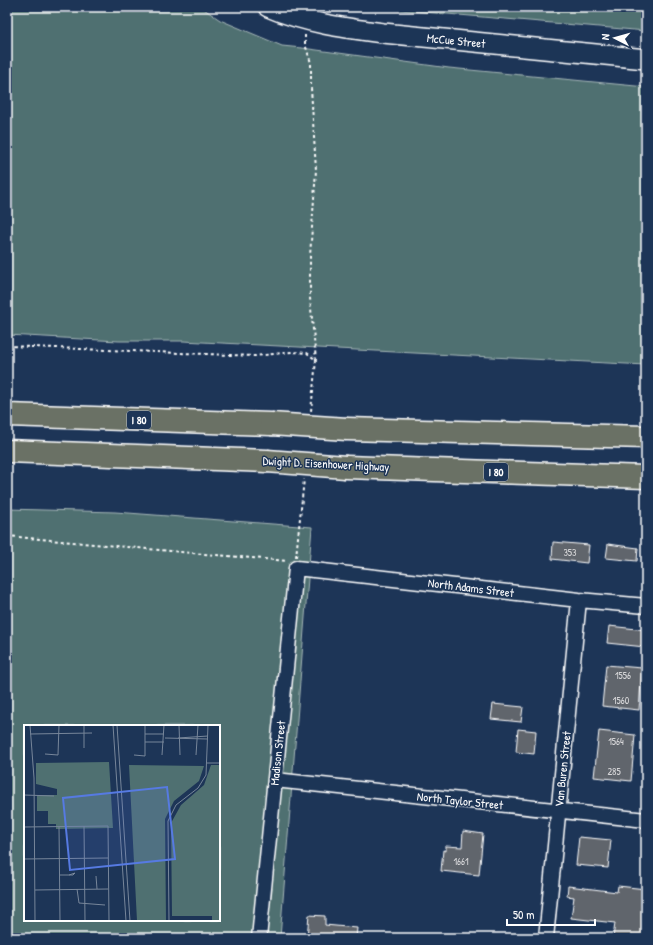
<svg xmlns="http://www.w3.org/2000/svg" width="653" height="945" viewBox="0 0 653 945" font-family="'Patrick Hand',sans-serif">
  <style>
    .green { fill: #4f7071; stroke: #a7b8b8; fill-rule: evenodd }
    .building { fill: #61656c; stroke: #fff }
    .lines { fill: none; stroke-linecap: round; stroke-linejoin: round }
    .minor-casing { stroke: #fff; stroke-width: 17 }
    .secondary-casing { stroke: #fff; stroke-width: 22 }
    .motorway-casing { stroke: #fff; stroke-width: 25 }
    .path { stroke: #fff; stroke-width: 2; stroke-dasharray: 3 3; stroke-linecap: butt }
    .minor { stroke: #1d3557; stroke-width: 14 }
    .secondary { stroke: #1d3557; stroke-width: 19 }
    .motorway { stroke: #6a7165; stroke-width: 22 }
    .motorway-bridge-casing { stroke: #fff; stroke-width: 25; stroke-linecap: butt }
    .motorway-bridge { stroke: #6a7165; stroke-width: 22 }
    .labels { text-anchor: middle; stroke-width: 3; stroke-linejoin: round; paint-order: stroke }
    .number-label { font-size: 10px; fill: #d8d8da }
    .shield { fill: #1d3557; stroke: #bbc2cd; stroke-width: 1 }
    .shield-label { font-size: 11px; font-weight: bold; fill: #fff }
    .street-label { font-size: 12px; fill: #fff; stroke: #1d3557 }
    .inset-road { fill: none; stroke: #77869a; stroke-width: 1 }
    .view { fill: #567ae2; fill-opacity: 0.15; stroke: #567ae2; stroke-width: 2 }
    .inset-edge { fill: none; stroke: #fff; stroke-width: 2 }
  </style>
  <rect width="100%" height="100%" fill="#1d3557"/>
  <filter id="ink" filterUnits="userSpaceOnUse"><feTurbulence type="fractalNoise" baseFrequency=".025" numOctaves="2"/><feDisplacementMap in="SourceGraphic" scale="8" xChannelSelector="R" yChannelSelector="G"/><feConvolveMatrix kernelMatrix="1 2 1 2 8 2 1 2 1" color-interpolation-filters="sRGB"/></filter>
  <g filter="url(#ink)">
    <path class="green" d="M 7,7 L 201,7 L 220,20 L 282,46 L 302,48 L 449,68 L 646,87 L 646,365 L 183,341 L 119,341 L 7,335 Z
      M 365,7 L 646,7 L 646,31 Z
      M 7,509 L 115,512 L 312,527 L 280,938 L 7,938 ZM 25,726 L 219,726 L 219,920 L 25,920 Z"/>
    <path class="building" d="M 553,542 L 589,545 L 587,563 L 552,559 Z
      M 608,544 L 638,548 L 637,561 L 606,558 Z
      M 609,626 L 646,630 L 645,647 L 607,643 Z
      M 606,665 L 642,668 L 639,710 L 602,706 Z
      M 493,704 L 523,707 L 521,722 L 491,719 Z
      M 518,729 L 536,731 L 534,754 L 516,752 Z
      M 599,731 L 635,735 L 631,781 L 594,777 Z
      M 463,831 L 483,834 L 479,875 L 441,871 L 443,850 L 446,851 L 446,846 L 462,847 Z
      M 579,837 L 611,840 L 608,868 L 576,865 Z
      M 568,886 L 617,892 L 618,886 L 646,889 L 646,938 L 613,938 L 615,923 L 571,918 L 574,897 L 567,896 Z
      M 309,915 L 325,916 L 325,925 L 357,928 L 356,938 L 307,938 Z"/>
    <g class="lines">
      <g class="minor-casing">
        <path id="minor" d="M 275,780 L 646,820
          M 259,938 L 296,568 L 579,600 L 646,606
          M 546,938 L 579,600"/>
      </g>
      <g class="secondary-casing">
        <path id="secondary" d="M 268,7 C 305,23 344,28 383,33 L 646,59"/>
      </g>
      <g class="motorway-casing">
        <path id="motorway" d="M 7,415 L 271,424
          M 347,429 L 646,437
          M 7,451 L 267,461
          M 346,467 L 646,477"/>
      </g>
      <path class="path" d="M 305,35 L 305,44 L 311,63 L 311,88 L 316,170 L 310,256 L 310,298 L 316,360
        M 7,346 L 255,356 L 292,352 L 307,353 L 316,360 L 311,411
        M 7,536 L 170,551 L 287,561
        M 296,557 L 304,479"/>
      <use href="#minor" class="minor"/>
      <use href="#secondary" class="secondary"/>
      <use href="#motorway" class="motorway"/>
      <g class="motorway-bridge-casing">
        <path id="motorway-bridge" d="M 271,424 L 347,429
          M 267,461 L 346,467"/>
      </g>
      <use href="#motorway-bridge" class="motorway-bridge"/>
    </g>
  </g>
  <g class="labels">
    <g class="number-label">
      <text x="570" y="556">353</text>
      <text x="623" y="679">1556</text>
      <text x="621" y="704">1560</text>
      <text x="616" y="745">1564</text>
      <text x="614" y="775">285</text>
      <text x="461" y="865">1661</text>
    </g>
    <g class="shield">
      <rect x="127" y="411" width="24" height="18" rx="3"/>
      <rect x="484" y="463" width="24" height="18" rx="3"/>
    </g>
    <g class="shield-label">
      <text x="139" y="424">I 80</text>
      <text x="496" y="476">I 80</text>
    </g>
    <g class="street-label">
      <text transform="translate(456 41) rotate(6)" y="4">McCue Street</text>
      <text transform="translate(326 464) rotate(3)" y="4">Dwight D. Eisenhower Highway</text>
      <text transform="translate(471 588) rotate(7)" y="4">North Adams Street</text>
      <text transform="translate(278 753) rotate(-84)" y="4">Madison Street</text>
      <text transform="translate(563 769) rotate(-84)" y="4">Van Buren Street</text>
      <text transform="translate(460 801) rotate(6)" y="4">North Taylor Street</text>
    </g>
  </g>
  <g transform="translate(24 725)">
    <rect width="196" height="196" fill="#1d3557"/>
    <path d="M 85,37 L 89,103 L 32,104 L 32,99 L 24,99 L 24,86 L 13,86 L 13,70 L 33,70 L 33,64 L 12,59 L 12,38 ZM 105,40 L 180,41 L 175,56 L 150,76 L 141,94 L 142,196 L 113,196 ZM 187,40 L 196,40 L 196,196 L 188,196 L 188,191 L 148,191 L 147,98 L 157,80 L 180,60 Z" fill="#4f7071"/>
    <path class="inset-road" d="M 6,0 L 10,53 L 11,196M 60,0 L 60,23M 89,0 L 102,196M 93,0 L 106,196M 155,0 L 156,30M 6,9 L 68,8M 121,9 L 140,9M 141,13 L 184,14M 154,13 L 184,11M 121,17 L 140,17M 21,29 L 34,30 L 35,0M 110,30 L 121,31 L 121,0M 138,30 L 140,0M 172,30 L 174,0M 183,38 L 196,38M 0,70 L 30,71M 60,101 L 61,196M 0,102 L 84,101 L 85,196M 35,102 L 36,196M 0,134 L 84,133M 36,150 L 49,150 L 51,148 L 45,150M 72,151 L 73,164M 53,164 L 55,178 L 81,180M 11,165 L 84,164M 145,196 L 144,96 L 152,80 L 174,63 L 182,50 L 184,0"/>
    <path class="view" d="M 143,62 L 151,134 L 46,145 L 39,73 Z"/>
    <rect width="196" height="196" class="inset-edge"/>
  </g>
  <rect width="653" height="945" fill="none" stroke="#1d3557" stroke-width="24"/>
  <rect x="12" y="12" width="629" height="921" fill="none" stroke="#fff" stroke-width="1.5" filter="url(#ink)"/>
  <g transform="translate(615 38) rotate(276)" stroke="#1d3557" stroke-width="3" paint-order="stroke">
  <path d="M0-3L7 15L0 10L-7 15Z" fill="#ffffff"/>
  <text y="-6" font-size="11" font-weight="bold" text-anchor="middle" fill="#ffffff">N</text>
  </g>
  <path d="M507 919v6h88v-6" fill="none" stroke="#ffffff" stroke-width="2"/>
  <text x="513" y="919" font-size="12" fill="#ffffff" stroke="#1d3557" stroke-width="3" paint-order="stroke">50 m</text>
</svg>
